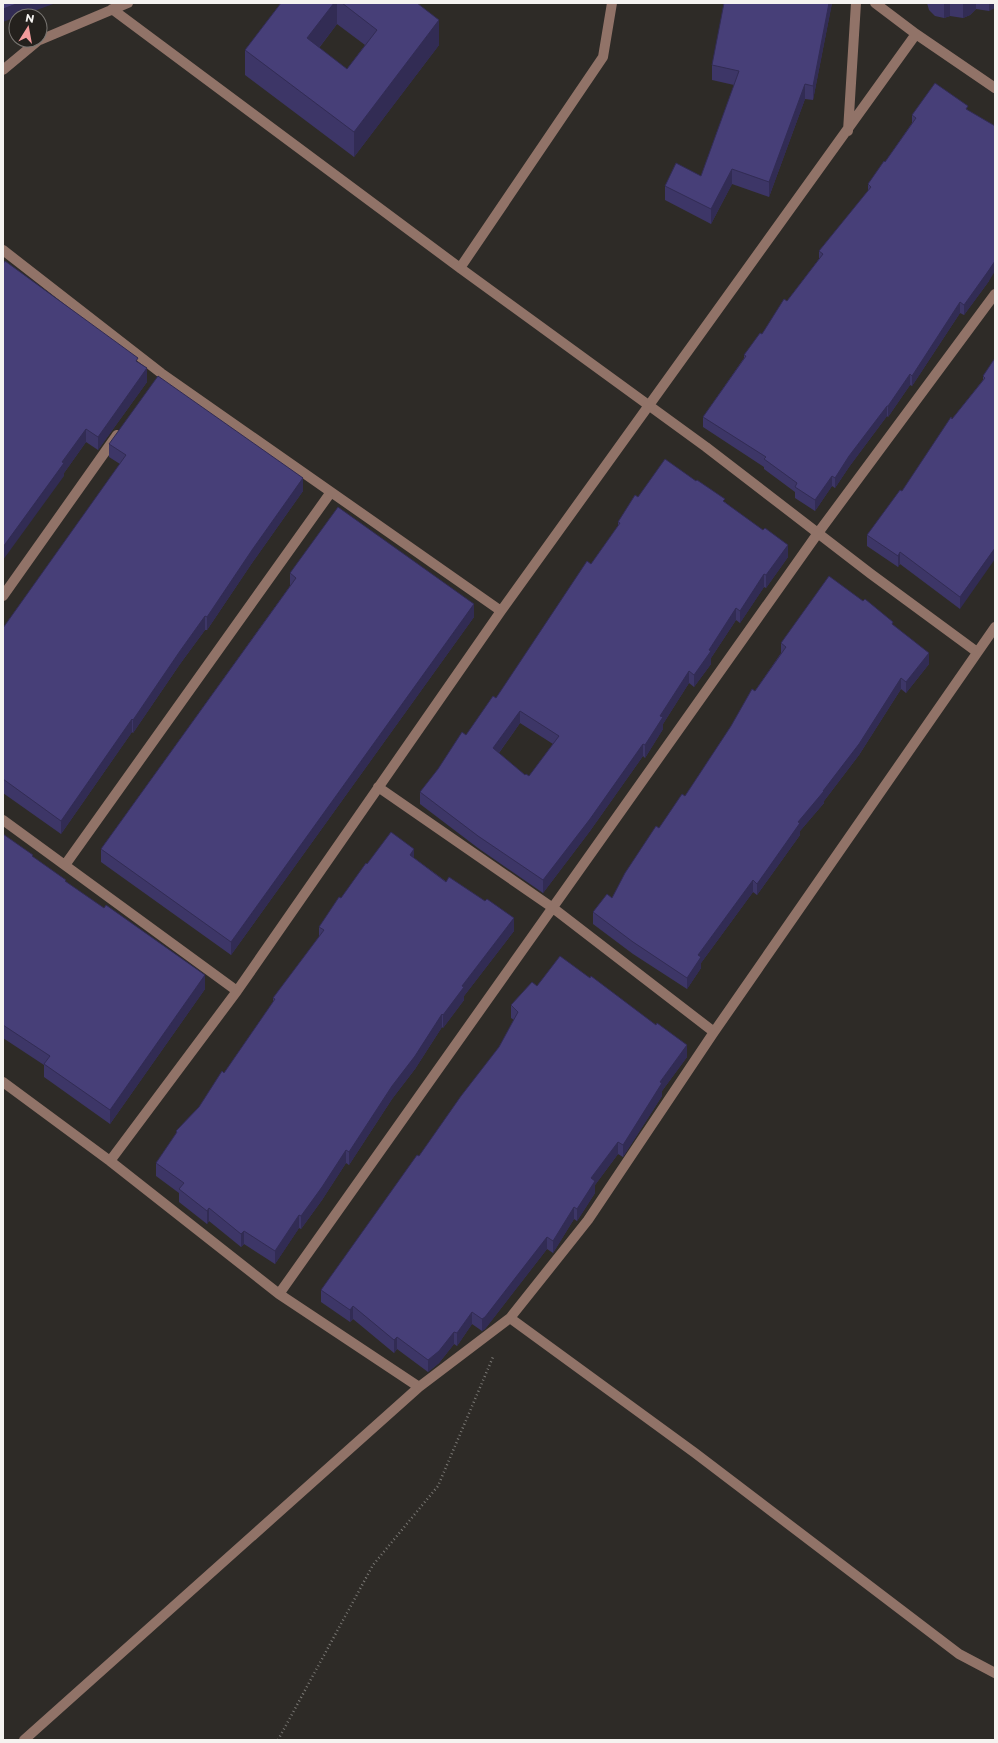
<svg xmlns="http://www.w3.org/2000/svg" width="998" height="1743" viewBox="0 0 998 1743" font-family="Montserrat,sans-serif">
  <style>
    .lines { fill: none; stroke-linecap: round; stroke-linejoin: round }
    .path { stroke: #797773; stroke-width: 2.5; stroke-dasharray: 1 3; stroke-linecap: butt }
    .minor { stroke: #917368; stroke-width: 10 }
    .wall { fill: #3d3667; fill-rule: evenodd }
    .shaded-wall { fill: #322c54 }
    .building { fill: #473f78; stroke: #322c54; fill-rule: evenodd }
  </style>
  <rect width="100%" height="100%" fill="#2e2b27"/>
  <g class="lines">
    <path class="path" d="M 278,1740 L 373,1565 L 438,1486 L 493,1357"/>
    <path class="minor" d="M 875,3 L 916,34 L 995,88
      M 112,9 L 460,268 L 706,447 L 871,574 L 977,652
      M 40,40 L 128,3
      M 3,70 L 39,40
      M 848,131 L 856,3
      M 3,250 L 161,373 L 501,611
      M 460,268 L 603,57 L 612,3
      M 3,596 L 117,435
      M 378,787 L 553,908 L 714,1032
      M 3,820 L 237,991
      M 65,865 L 331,492
      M 3,1082 L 110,1161 L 279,1294 L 419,1387
      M 110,1161 L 237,991 L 501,611 L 916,34
      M 279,1294 L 818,533 L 995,294
      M 510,1318 L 695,1453 L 959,1654 L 995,1673
      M 24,1740 L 419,1387 L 510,1318 L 588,1220 L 714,1032 L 995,627"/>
  </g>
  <path class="wall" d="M 281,3 L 417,3 L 439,45 L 354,157 L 245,75 L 245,50 ZM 337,24 L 365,45 L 347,69 L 319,48 Z
    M 832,3 L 813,100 L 805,99 L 769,197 L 732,184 L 711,224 L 665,200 L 665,186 L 701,176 L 734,85 L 712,80 L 712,65 Z
    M 927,3 L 995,3 L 989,11 L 976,9 L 970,15 L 963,18 L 950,16 L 944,18 L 935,16 L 929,10 Z
    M 968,111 L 989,281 L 964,315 L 960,313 L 912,386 L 910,385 L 888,417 L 887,416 L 849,467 L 835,488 L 832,486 L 815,511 L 795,498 L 795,492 L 764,469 L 764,467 L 703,427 L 703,417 L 744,358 L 744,355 L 762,334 L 819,259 L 819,251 L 868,191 L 868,184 L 885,162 L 912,123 L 912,115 Z
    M 3,264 L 138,363 L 147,382 L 98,450 L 86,442 L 64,473 L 64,476 Z
    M 995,358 L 960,609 L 900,564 L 898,567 L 867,546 L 867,535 L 902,491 L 952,419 L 983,380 L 983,376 Z
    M 109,444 L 303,491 L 252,563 L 207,630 L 205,630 L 180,664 L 133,733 L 132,732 L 61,834 L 3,793 L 3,628 L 120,464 L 109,457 Z
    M 638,497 L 725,502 L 788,557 L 766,588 L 764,587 L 740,623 L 736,620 L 711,658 L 711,664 L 694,687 L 689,683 L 663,724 L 663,729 L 645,758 L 643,756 L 590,831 L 543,893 L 478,848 L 420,804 L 420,792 L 496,698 L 591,564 L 618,526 L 618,522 ZM 520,723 L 553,744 L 529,776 L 525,775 L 499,753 Z
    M 290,573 L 474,617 L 231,955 L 101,862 L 101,849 L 290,586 Z
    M 893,625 L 929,664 L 906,693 L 901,689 L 859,755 L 824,801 L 824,803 L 800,831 L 800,835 L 757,895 L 753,892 L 701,963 L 701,968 L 687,989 L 633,954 L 593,924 L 593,912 L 612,898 L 659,828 L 685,796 L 755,691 L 781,653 L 781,643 Z
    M 3,834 L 66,882 L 205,989 L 110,1124 L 44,1077 L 44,1065 L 3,1038 Z
    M 414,858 L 514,931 L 464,996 L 464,1000 L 443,1028 L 442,1027 L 415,1069 L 392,1099 L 349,1165 L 346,1163 L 322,1200 L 301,1229 L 299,1228 L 275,1264 L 244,1244 L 241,1247 L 209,1221 L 207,1224 L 179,1202 L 179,1193 L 156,1176 L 156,1163 L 176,1134 L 176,1131 L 199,1107 L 224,1073 L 273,1002 L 273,998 L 319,937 L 319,927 L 367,864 Z
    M 537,986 L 687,1057 L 662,1091 L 662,1096 L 623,1157 L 618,1154 L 595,1185 L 595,1193 L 577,1221 L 574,1219 L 553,1253 L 547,1249 L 485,1329 L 482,1331 L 472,1324 L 457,1346 L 454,1344 L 439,1363 L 428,1372 L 397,1349 L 394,1353 L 353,1319 L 350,1322 L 321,1302 L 321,1290 L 499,1047 L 514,1020 L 511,1018 L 511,1005 Z"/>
  <path class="shaded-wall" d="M 19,3 L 56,3 L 20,16 L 16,16 L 16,17 L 3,22 L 3,9 Z
    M 334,3 L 337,3 L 337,24 L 307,63 L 307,38 Z
    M 829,3 L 832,3 L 813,100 L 813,86 Z
    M 944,3 L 950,3 L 950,16 L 944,18 Z
    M 963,3 L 976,3 L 976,9 L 970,15 L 963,18 Z
    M 989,3 L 995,3 L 995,8 L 989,11 Z
    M 439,20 L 439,45 L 354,157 L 354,132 Z
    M 805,84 L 805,99 L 769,197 L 769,182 Z
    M 732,169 L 732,184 L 711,224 L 711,209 Z
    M 995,261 L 995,271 L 989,281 L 964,315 L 964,305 Z
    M 960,302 L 960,313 L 912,386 L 912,376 Z
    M 147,368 L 147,382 L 98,450 L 98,437 Z
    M 910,374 L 910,385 L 888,417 L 888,406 Z
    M 887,406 L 887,416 L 849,467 L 835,488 L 835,478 L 849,456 Z
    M 86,429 L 86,442 L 64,473 L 64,476 L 3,560 L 3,547 L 62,462 Z
    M 832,476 L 832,486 L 815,511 L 815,500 Z
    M 303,478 L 303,491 L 252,563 L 207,630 L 207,617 L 252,550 Z
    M 788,545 L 788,557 L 766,588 L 766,575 Z
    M 995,548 L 995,559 L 960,609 L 960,597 Z
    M 900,552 L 900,564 L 898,567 L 898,556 Z
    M 764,574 L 764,587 L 740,623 L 740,611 Z
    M 474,604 L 474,617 L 231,955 L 231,942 Z
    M 736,608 L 736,620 L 711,658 L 711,664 L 694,687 L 694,675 L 709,650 Z
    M 205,616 L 205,630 L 180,664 L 133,733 L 133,720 L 180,651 Z
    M 929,653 L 929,664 L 906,693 L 906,682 Z
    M 689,671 L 689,683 L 663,724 L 663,729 L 645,758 L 645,745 L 660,716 Z
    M 901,678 L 901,689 L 859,755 L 824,801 L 824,803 L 800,831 L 800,835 L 757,895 L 757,884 L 798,822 L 823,791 Z
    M 520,711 L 520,723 L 493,761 L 493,748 Z
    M 132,719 L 132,732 L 61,834 L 61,821 Z
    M 643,744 L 643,756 L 590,831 L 543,893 L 543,880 Z
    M 414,849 L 414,863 L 410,855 Z
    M 753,880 L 753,892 L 701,963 L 701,968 L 687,989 L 687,978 L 698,955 Z
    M 514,918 L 514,931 L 464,996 L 464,1000 L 443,1028 L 443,1015 L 462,986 Z
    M 205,975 L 205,989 L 110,1124 L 110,1110 Z
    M 442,1014 L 442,1027 L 415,1069 L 392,1099 L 349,1165 L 349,1152 L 392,1086 Z
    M 687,1045 L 687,1057 L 662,1091 L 662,1096 L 623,1157 L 623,1145 L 660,1082 Z
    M 618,1142 L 618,1154 L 595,1185 L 595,1193 L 577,1221 L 577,1209 L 591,1178 Z
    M 346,1150 L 346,1163 L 322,1200 L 301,1229 L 301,1216 Z
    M 574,1207 L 574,1219 L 553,1253 L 553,1241 Z
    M 209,1208 L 209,1221 L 207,1224 L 207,1211 Z
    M 299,1215 L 299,1228 L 275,1264 L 275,1251 Z
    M 244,1231 L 244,1244 L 241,1247 L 241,1234 Z
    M 547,1237 L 547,1249 L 485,1329 L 482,1331 L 482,1319 Z
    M 353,1306 L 353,1319 L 350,1322 L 350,1310 Z
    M 472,1312 L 472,1324 L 457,1346 L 457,1333 Z
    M 454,1332 L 454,1344 L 439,1363 L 428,1372 L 428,1360 Z
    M 397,1337 L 397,1349 L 394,1353 L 394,1340 Z"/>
  <path class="building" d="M 3,3 L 19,3 L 3,9 Z
    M 281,3 L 334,3 L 307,38 L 347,69 L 377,30 L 342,3 L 417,3 L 439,20 L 354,132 L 245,50 Z
    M 724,3 L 829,3 L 813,86 L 805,84 L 769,182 L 732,169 L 711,209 L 665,186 L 676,163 L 701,176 L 739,71 L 712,65 Z
    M 935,83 L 968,106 L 966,109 L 995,126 L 995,261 L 989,270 L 964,305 L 960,302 L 912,376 L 910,374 L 888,406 L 887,406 L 849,456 L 835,478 L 832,476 L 815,500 L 795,487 L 797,483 L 764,459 L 766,457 L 703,417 L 746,356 L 744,355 L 760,333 L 762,334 L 784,299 L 787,301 L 823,254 L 819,251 L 871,187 L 868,184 L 884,161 L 885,162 L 916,118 L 912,115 Z
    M 5,261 L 138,358 L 136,361 L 147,368 L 98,437 L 86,429 L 62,462 L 64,463 L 3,547 L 3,264 Z
    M 995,358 L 995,548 L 960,597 L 900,552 L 898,556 L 867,535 L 900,490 L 902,491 L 951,417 L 952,419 L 985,378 L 983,376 Z
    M 158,376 L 303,478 L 252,550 L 207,617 L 205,616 L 180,651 L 133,720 L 132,719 L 61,821 L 3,779 L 3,628 L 126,455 L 109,444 Z
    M 665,459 L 696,481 L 697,480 L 725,499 L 723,501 L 763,530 L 765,528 L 788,545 L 766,575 L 764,574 L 740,611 L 736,608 L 709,650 L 711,651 L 694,675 L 689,671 L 660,716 L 663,717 L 645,745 L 643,744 L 590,819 L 543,880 L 478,836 L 420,792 L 438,769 L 462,732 L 466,735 L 493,696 L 496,698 L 587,561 L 591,564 L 620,523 L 618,522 L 635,495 L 638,497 ZM 520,711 L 559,736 L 529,776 L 526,774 L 525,775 L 493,748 Z
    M 338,507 L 474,604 L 231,942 L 101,849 L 296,578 L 290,573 Z
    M 829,576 L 863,601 L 865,599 L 893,622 L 892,624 L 929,653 L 906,682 L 901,678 L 859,744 L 823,791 L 824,791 L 798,822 L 800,823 L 757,884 L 753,880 L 698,955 L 701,957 L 687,978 L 633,942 L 593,912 L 607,894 L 612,898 L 625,873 L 656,826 L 659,828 L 682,794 L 685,796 L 731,726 L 752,689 L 755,691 L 786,647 L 781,643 Z
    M 391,832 L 414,849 L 410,855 L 446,882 L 449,877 L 485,901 L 487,899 L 514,918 L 462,986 L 464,987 L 443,1015 L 442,1014 L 415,1056 L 392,1086 L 349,1152 L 346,1150 L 322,1187 L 301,1216 L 299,1215 L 275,1251 L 244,1231 L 241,1234 L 209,1208 L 207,1211 L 179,1189 L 184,1183 L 156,1163 L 177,1132 L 176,1131 L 199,1107 L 222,1071 L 224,1073 L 275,999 L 273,998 L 324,930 L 319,927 L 339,897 L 341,898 L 366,863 L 367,864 Z
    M 3,834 L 33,855 L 32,856 L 66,880 L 65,881 L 104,908 L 106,905 L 205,975 L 110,1110 L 44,1064 L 50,1056 L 3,1025 Z
    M 560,956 L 590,978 L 591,976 L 656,1025 L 657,1023 L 687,1045 L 660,1082 L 662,1083 L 623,1145 L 618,1142 L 591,1178 L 595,1181 L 577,1209 L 574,1207 L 553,1241 L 547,1237 L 485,1317 L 482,1319 L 472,1312 L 457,1333 L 454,1332 L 439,1351 L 428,1360 L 397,1337 L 394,1340 L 353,1306 L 350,1310 L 321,1290 L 417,1155 L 419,1156 L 461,1096 L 499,1047 L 518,1012 L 511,1005 L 532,982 L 537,986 Z"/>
  <rect width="998" height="1743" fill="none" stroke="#f5f3f0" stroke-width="8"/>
  <g transform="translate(28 28) rotate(11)"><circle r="19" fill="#24211d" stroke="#787571"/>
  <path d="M0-3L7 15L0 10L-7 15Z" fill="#f59b9b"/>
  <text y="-6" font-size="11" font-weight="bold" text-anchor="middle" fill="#f5f3f0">N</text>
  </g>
</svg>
